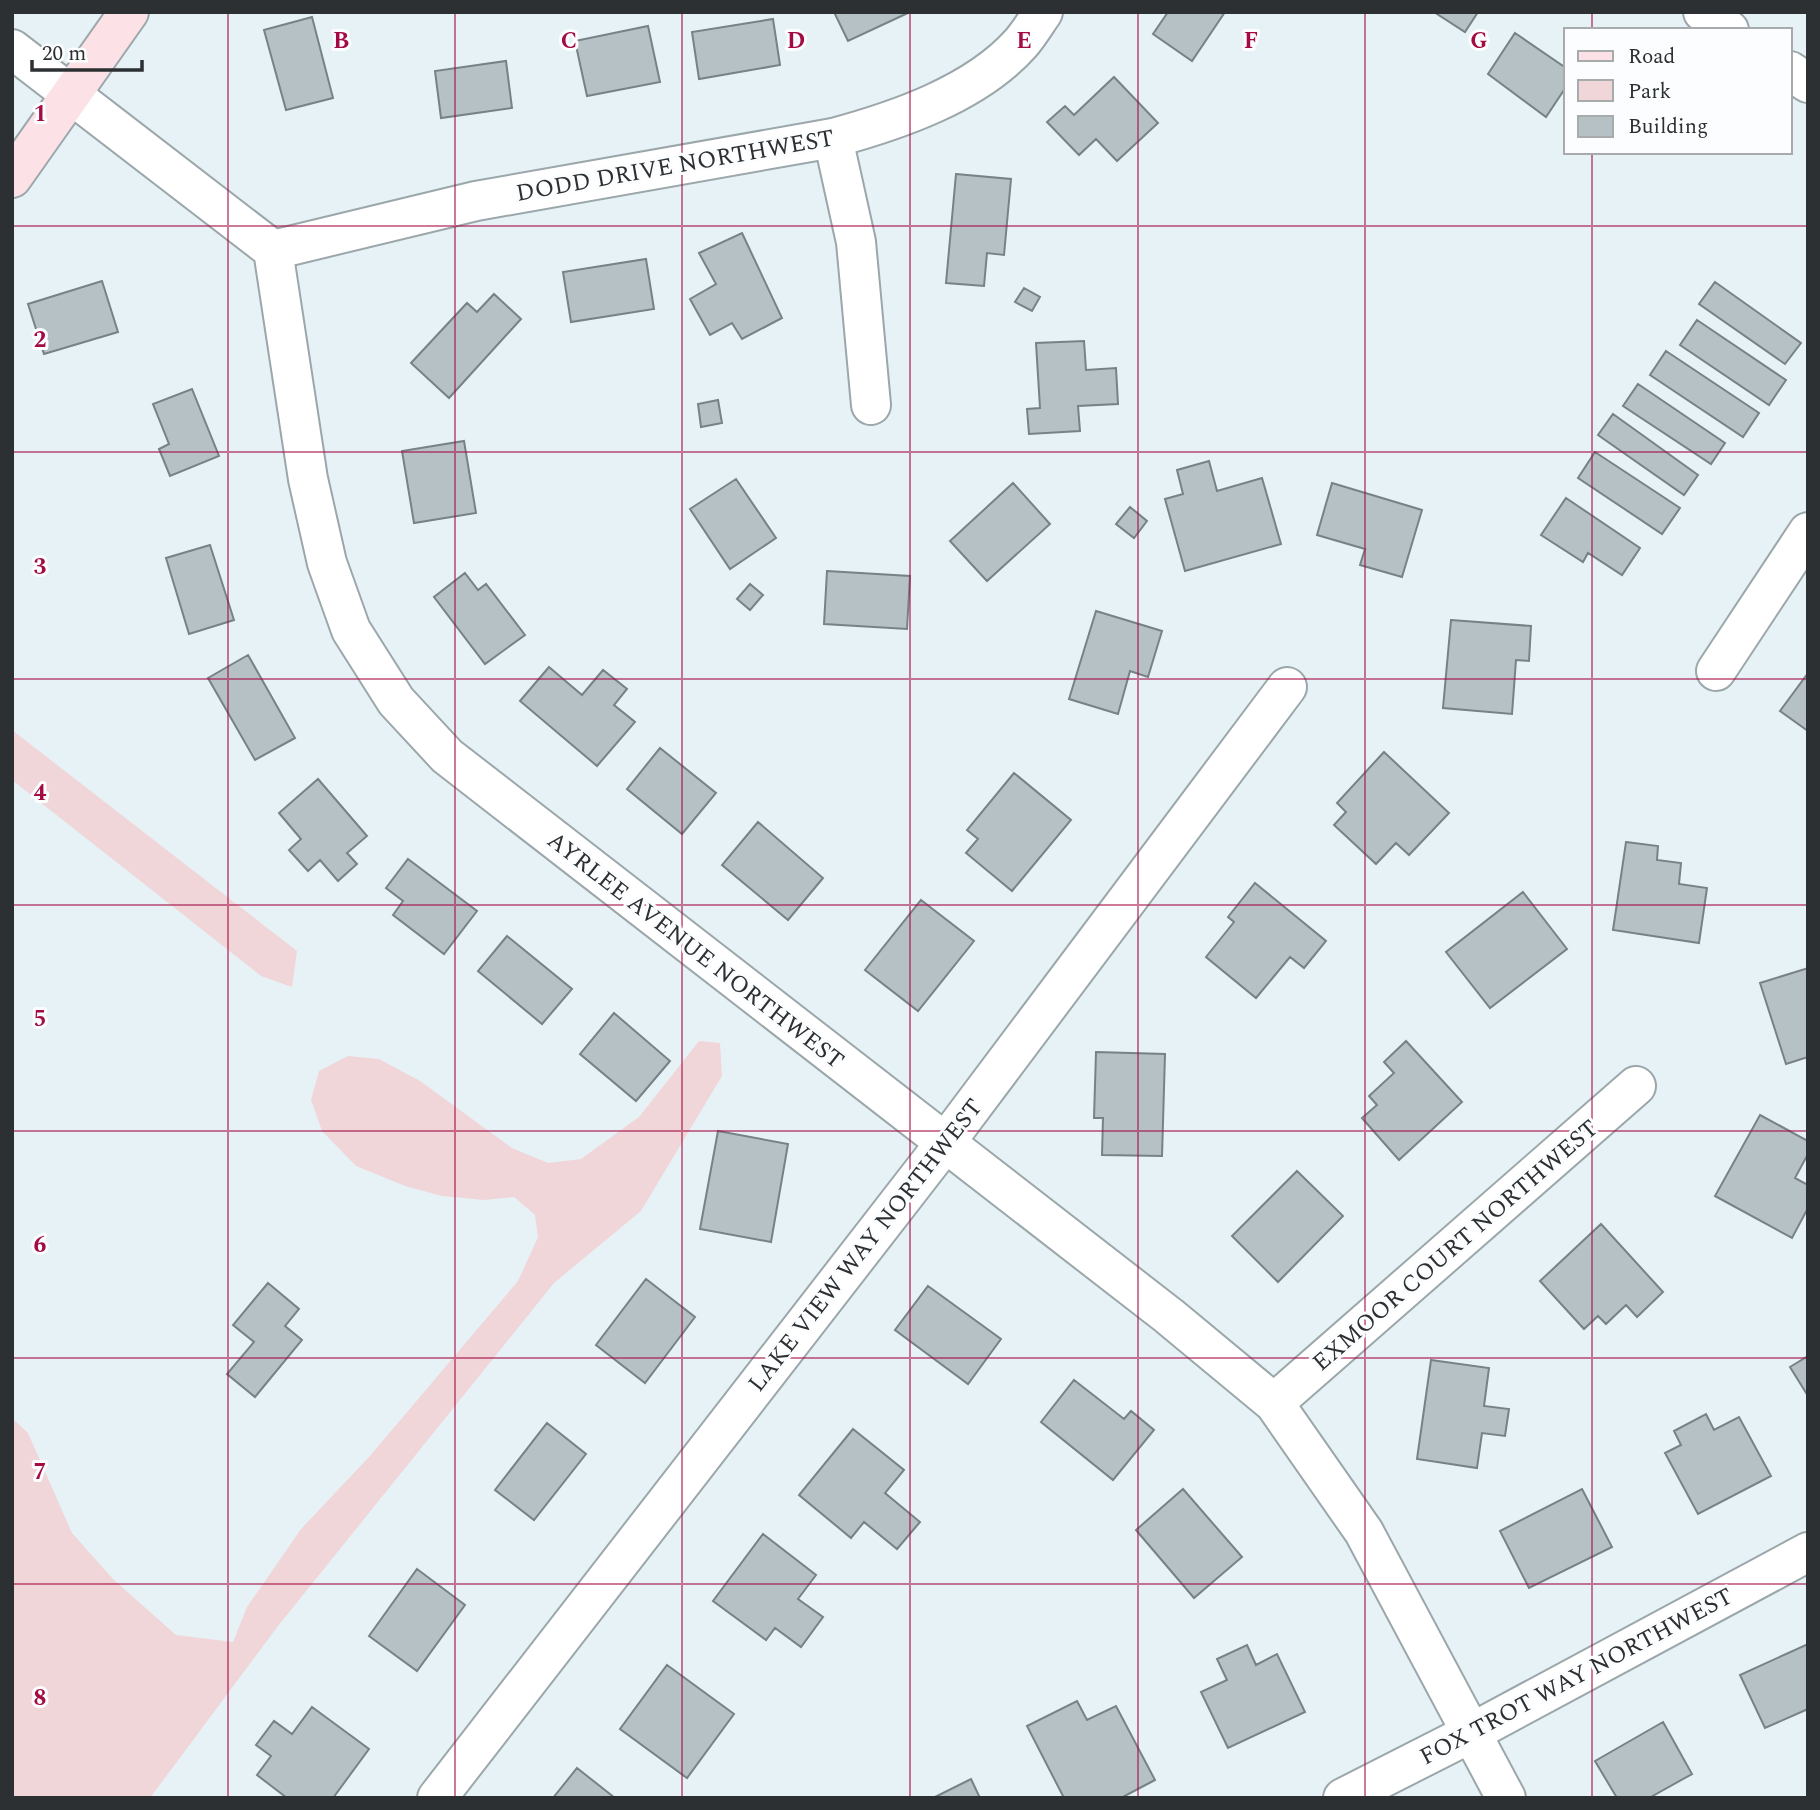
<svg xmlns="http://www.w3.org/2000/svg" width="1820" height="1810" viewBox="0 0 1820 1810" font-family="Spectral,serif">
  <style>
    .green { fill: #f0d6d9 }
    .building { fill: #b6c1c5; stroke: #778286; stroke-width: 2 }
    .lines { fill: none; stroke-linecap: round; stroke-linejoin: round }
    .street-casing { stroke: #9ba7aa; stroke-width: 42 }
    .secondary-casing { stroke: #9ba7aa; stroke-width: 42 }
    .street { stroke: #fff; stroke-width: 38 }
    .secondary { stroke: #fce2e6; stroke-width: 38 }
    .grid { fill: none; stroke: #a40b43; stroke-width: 2; stroke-opacity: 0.55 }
    .labels { text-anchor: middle; stroke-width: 6; stroke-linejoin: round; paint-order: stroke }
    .street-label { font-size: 24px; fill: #2c3032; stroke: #fbfdfe }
    .grid-label { font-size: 23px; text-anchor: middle; font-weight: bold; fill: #a40b43; stroke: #fbfdfe; stroke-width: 6; stroke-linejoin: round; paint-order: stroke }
  </style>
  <rect width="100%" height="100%" fill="#e6f2f6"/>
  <path class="green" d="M 12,730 L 297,951 L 292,987 L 261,976 L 12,780 Z
    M 699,1041 L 720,1043 L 722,1076 L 641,1211 L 554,1283 L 278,1626 L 150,1798 L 12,1798 L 12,1418 L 28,1433 L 72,1533 L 114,1580 L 176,1635 L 233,1642 L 247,1607 L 301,1529 L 369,1457 L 518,1281 L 538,1237 L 535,1215 L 514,1197 L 484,1200 L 442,1196 L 405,1186 L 356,1166 L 322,1131 L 311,1100 L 319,1071 L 348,1056 L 379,1059 L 420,1081 L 512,1148 L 548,1163 L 581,1159 L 639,1117 Z"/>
  <path class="building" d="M 834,12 L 910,12 L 848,41 Z
    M 1168,12 L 1225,12 L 1192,61 L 1153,34 Z
    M 1434,12 L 1478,12 L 1465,32 Z
    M 312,17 L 333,98 L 286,110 L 264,30 Z
    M 773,19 L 780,65 L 699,79 L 692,32 Z
    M 648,26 L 660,82 L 587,96 L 575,41 Z
    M 1515,33 L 1566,68 L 1566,87 L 1546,117 L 1488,74 Z
    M 506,61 L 512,108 L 441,118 L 435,71 Z
    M 1114,77 L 1158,123 L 1117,161 L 1096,139 L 1079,155 L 1047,122 L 1065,106 L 1074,115 Z
    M 956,174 L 1011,179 L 1004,255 L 987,253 L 984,286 L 946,283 Z
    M 742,233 L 782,318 L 742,339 L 732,323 L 710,335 L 690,299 L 716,284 L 699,253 Z
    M 646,259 L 654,309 L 571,322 L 563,272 Z
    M 102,281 L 118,332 L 44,354 L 28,304 Z
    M 1715,282 L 1801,343 L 1785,364 L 1699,304 Z
    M 1024,288 L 1040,297 L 1032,311 L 1015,302 Z
    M 494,294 L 521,319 L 449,398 L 411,363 L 467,303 L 477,312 Z
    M 1697,320 L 1786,380 L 1769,405 L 1680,345 Z
    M 1084,341 L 1086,370 L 1116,368 L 1118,404 L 1078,406 L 1080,431 L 1029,434 L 1027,409 L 1040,408 L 1036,343 Z
    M 1666,351 L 1759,413 L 1743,437 L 1650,375 Z
    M 1638,384 L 1725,443 L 1711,464 L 1623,406 Z
    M 192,389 L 219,456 L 170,476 L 159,449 L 169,444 L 153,404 Z
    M 718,400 L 722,423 L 701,427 L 698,404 Z
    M 1613,414 L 1698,475 L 1684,495 L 1598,435 Z
    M 464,441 L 476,513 L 414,523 L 402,451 Z
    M 1595,452 L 1680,508 L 1662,534 L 1578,478 Z
    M 1209,461 L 1217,491 L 1262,478 L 1281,544 L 1185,571 L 1165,499 L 1183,494 L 1177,470 Z
    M 736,479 L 776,538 L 730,569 L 690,509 Z
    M 1013,483 L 1050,524 L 987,581 L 950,541 Z
    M 1332,483 L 1422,510 L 1402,577 L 1360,565 L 1365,549 L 1317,535 Z
    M 1566,498 L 1640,548 L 1622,575 L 1588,553 L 1583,562 L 1541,535 Z
    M 1130,507 L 1147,521 L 1134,538 L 1116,524 Z
    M 210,545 L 234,620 L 189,634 L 166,558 Z
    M 827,571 L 910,576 L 907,629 L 824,624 Z
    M 465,573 L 478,590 L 486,584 L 525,635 L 485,664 L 434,597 Z
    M 750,584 L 763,595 L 750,610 L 737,599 Z
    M 1096,611 L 1162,631 L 1148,677 L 1130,671 L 1118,714 L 1069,699 Z
    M 1451,620 L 1531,626 L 1529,661 L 1516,660 L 1512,714 L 1443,708 Z
    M 248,655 L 295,738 L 255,760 L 208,678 Z
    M 549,667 L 582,695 L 603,670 L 627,689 L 614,705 L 635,722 L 597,766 L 520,701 Z
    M 1808,673 L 1808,731 L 1780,711 Z
    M 660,748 L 716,793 L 682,834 L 627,789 Z
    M 1384,752 L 1449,813 L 1409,855 L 1396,843 L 1376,864 L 1334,825 L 1346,812 L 1337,803 Z
    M 1014,773 L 1071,820 L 1012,891 L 966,853 L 978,839 L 967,830 Z
    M 318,779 L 367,836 L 347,853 L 357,864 L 338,881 L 320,860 L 308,871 L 289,850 L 301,839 L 279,813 Z
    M 758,822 L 823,878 L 788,920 L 722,865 Z
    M 1626,842 L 1658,846 L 1657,860 L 1681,863 L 1679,884 L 1707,888 L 1699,943 L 1613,930 Z
    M 408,859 L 477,911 L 444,954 L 393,915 L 403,901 L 386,888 Z
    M 1255,883 L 1326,941 L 1304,968 L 1290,957 L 1256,998 L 1206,957 L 1234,922 L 1228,917 Z
    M 1523,892 L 1567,949 L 1490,1008 L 1446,952 Z
    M 921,900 L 974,941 L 918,1011 L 865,970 Z
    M 507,936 L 572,989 L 542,1024 L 478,971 Z
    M 1808,968 L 1808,1057 L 1786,1064 L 1760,983 Z
    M 614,1013 L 670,1061 L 636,1101 L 580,1054 Z
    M 1406,1041 L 1462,1102 L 1399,1160 L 1362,1118 L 1377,1105 L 1369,1096 L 1394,1073 L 1384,1062 Z
    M 1096,1052 L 1165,1054 L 1162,1156 L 1102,1155 L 1103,1118 L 1094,1118 Z
    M 1760,1115 L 1808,1141 L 1808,1154 L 1795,1178 L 1808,1185 L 1808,1208 L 1792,1238 L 1715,1196 Z
    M 718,1131 L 788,1144 L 771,1242 L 700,1229 Z
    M 1297,1171 L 1343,1216 L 1278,1282 L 1232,1236 Z
    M 1601,1224 L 1663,1292 L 1637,1317 L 1626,1305 L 1606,1324 L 1598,1316 L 1584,1329 L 1540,1281 Z
    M 646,1279 L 695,1317 L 645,1383 L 596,1345 Z
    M 268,1283 L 299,1309 L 285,1326 L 302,1340 L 255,1397 L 227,1374 L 254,1342 L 233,1325 Z
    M 928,1286 L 1001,1339 L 968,1384 L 895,1330 Z
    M 1808,1356 L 1808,1396 L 1790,1367 Z
    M 1431,1360 L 1489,1368 L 1484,1406 L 1509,1409 L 1505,1436 L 1482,1433 L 1477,1468 L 1417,1459 Z
    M 1074,1380 L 1124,1419 L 1131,1411 L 1154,1430 L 1113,1480 L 1041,1422 Z
    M 1706,1414 L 1714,1430 L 1739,1417 L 1771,1476 L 1698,1514 L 1665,1453 L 1681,1445 L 1674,1431 Z
    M 547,1423 L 586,1454 L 534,1520 L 495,1490 Z
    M 853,1429 L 904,1470 L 885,1493 L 920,1522 L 897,1549 L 864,1522 L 851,1538 L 799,1495 Z
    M 1183,1489 L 1242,1557 L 1194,1598 L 1136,1530 Z
    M 1582,1489 L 1612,1547 L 1529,1588 L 1500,1531 Z
    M 763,1534 L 816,1575 L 798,1599 L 823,1617 L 801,1647 L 775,1628 L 766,1640 L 713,1601 Z
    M 417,1569 L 465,1605 L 417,1671 L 369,1636 Z
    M 1808,1644 L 1808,1709 L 1765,1728 L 1740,1675 Z
    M 1247,1645 L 1256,1665 L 1277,1654 L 1305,1712 L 1228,1748 L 1201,1692 L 1227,1680 L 1217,1659 Z
    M 667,1665 L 734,1714 L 687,1778 L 620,1729 Z
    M 1077,1701 L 1087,1720 L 1116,1706 L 1155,1780 L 1121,1798 L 1064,1798 L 1027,1726 Z
    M 312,1707 L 369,1749 L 333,1798 L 287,1798 L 257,1775 L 271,1756 L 256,1745 L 274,1721 L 292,1734 Z
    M 1663,1722 L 1692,1774 L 1649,1798 L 1617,1798 L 1595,1761 Z
    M 577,1768 L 615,1798 L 553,1798 Z
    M 971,1779 L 980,1798 L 933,1798 Z"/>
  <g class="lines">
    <g class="street-casing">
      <path id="street" d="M 1703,12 L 1729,30
        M 12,49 L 273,250 L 308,479 L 327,563 L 351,630 L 396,701 L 447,756 L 1169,1316 L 1274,1403 L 1364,1532 L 1506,1798
        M 1790,71 L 1808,83
        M 833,138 L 856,242 L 871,405
        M 273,250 L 476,201 L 833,138 C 896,121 976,94 1021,43 C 1029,34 1036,22 1043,12
        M 1716,671 L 1808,532
        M 1274,1403 L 1636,1086
        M 437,1798 L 945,1143 L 1287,687
        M 1343,1798 L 1471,1733 L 1808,1552"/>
    </g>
    <g class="secondary-casing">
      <path id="secondary" d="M 12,178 L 129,12"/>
    </g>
    <use href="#street" class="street"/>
    <use href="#secondary" class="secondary"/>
  </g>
  <path class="grid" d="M 228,12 L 228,1798M 455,12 L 455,1798M 682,12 L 682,1798M 910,12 L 910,1798M 1138,12 L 1138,1798M 1365,12 L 1365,1798M 1592,12 L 1592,30M 1592,152 L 1592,1798M 12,226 L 1808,226M 12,452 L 1808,452M 12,679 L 1808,679M 12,905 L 1808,905M 12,1131 L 1808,1131M 12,1358 L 1808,1358M 12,1584 L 1808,1584"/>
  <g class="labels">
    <g class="street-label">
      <text transform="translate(675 165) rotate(-10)" y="8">DODD DRIVE NORTHWEST</text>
      <text transform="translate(696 950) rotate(38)" y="8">AYRLEE AVENUE NORTHWEST</text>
      <text transform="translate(865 1245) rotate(-52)" y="8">LAKE VIEW WAY NORTHWEST</text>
      <text transform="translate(1455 1245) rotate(-41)" y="8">EXMOOR COURT NORTHWEST</text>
      <text transform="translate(1576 1676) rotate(-28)" y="8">FOX TROT WAY NORTHWEST</text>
    </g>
  </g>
  <g class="grid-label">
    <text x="341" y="48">B</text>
    <text x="569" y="48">C</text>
    <text x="796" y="48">D</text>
    <text x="1024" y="48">E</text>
    <text x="1251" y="48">F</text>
    <text x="1479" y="48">G</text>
    <text x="40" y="121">1</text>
    <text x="40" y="347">2</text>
    <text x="40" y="574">3</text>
    <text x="40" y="800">4</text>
    <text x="40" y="1026">5</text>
    <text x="40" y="1252">6</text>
    <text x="40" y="1479">7</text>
    <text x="40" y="1705">8</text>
  </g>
  <rect width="1820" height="1810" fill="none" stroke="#2c3032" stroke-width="28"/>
  <rect x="1564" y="28" width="228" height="126" fill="#fbfdfe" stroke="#a8abac" stroke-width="2"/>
  <rect x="1578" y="51" width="35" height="10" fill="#fce2e6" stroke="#a8abac" stroke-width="2"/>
  <text x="1628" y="63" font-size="21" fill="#2c3032">Road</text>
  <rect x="1578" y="80" width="35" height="21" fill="#f0d6d9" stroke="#a8abac" stroke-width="2"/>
  <text x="1628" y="98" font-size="21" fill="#2c3032">Park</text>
  <rect x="1578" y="116" width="35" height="21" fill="#b6c1c5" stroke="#a8abac" stroke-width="2"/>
  <text x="1628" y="133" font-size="21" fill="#2c3032">Building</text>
  <path d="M32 60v10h110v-10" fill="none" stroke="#2c3032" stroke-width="3.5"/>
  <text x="42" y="60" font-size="21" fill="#2c3032" stroke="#fbfdfe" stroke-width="5" paint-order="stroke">20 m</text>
</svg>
